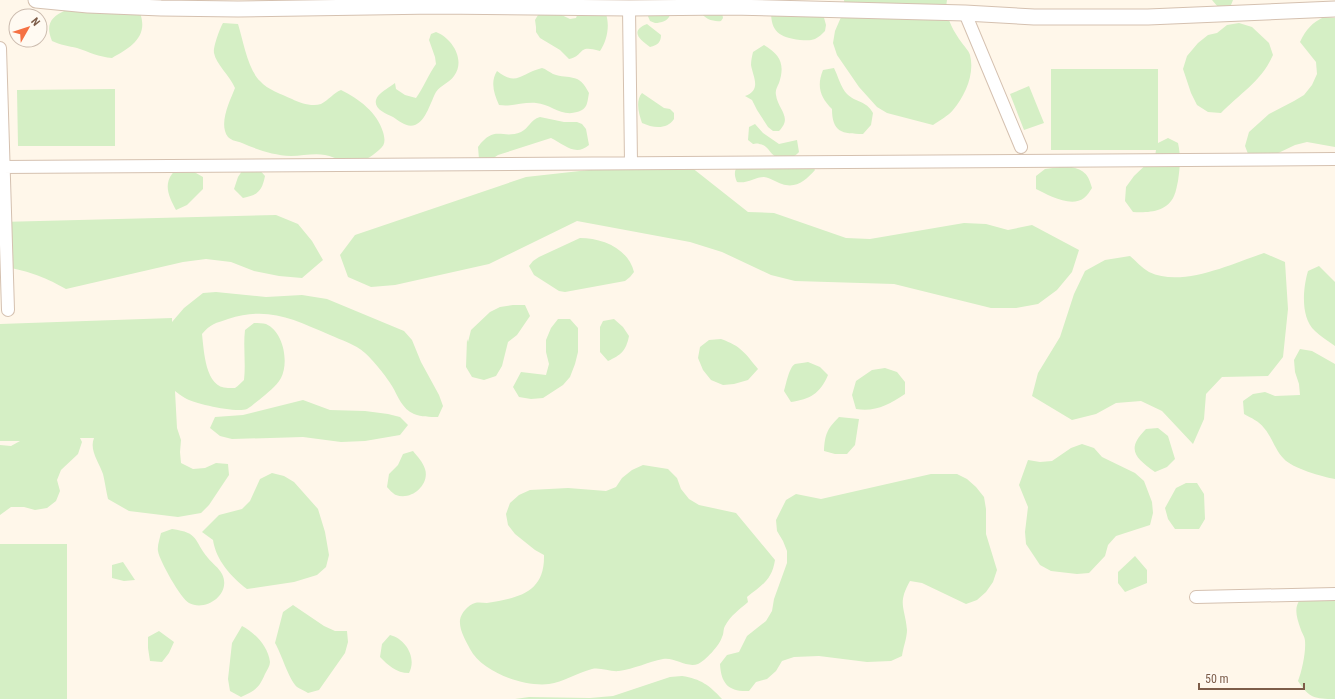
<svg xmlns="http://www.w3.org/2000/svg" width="1335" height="699" viewBox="0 0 1335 699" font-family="'Roboto Condensed',sans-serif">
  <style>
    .green { fill: #d5efc5 }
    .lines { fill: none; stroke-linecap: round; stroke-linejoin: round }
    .minor-casing { stroke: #d5c1b0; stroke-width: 14 }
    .tertiary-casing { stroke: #d5c1b0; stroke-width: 17 }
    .minor { stroke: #fff; stroke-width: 12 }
    .tertiary { stroke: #fff; stroke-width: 15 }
  </style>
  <rect width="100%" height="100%" fill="#fff7ea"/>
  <path class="green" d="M 844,0 L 947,0 C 944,15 953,31 962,43 C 964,46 969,51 970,55 C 975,74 965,96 953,110 C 948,116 940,120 933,125 L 887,113 L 877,107 L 859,87 L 837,55 L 833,43 L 835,31 L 845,8 Z
    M 1212,0 L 1233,0 L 1229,10 L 1218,7 Z
    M 580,7 L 606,14 C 610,26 607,41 600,51 C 576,44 586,55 569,59 L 560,50 L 540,38 L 536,32 L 536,27 L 535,20 L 538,15 C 553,10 556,12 570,19 L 576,18 Z
    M 66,10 L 140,13 C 149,37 130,48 112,58 C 99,57 89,52 77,48 C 69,46 60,45 52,41 C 45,24 51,17 66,10 Z
    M 771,11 L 823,14 L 826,25 L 825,31 C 822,34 819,37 815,39 C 810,41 805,40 800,40 C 779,37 771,32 771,11 Z
    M 701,12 L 722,12 L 723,18 L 721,21 C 714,22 704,19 701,12 Z
    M 647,14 L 670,15 C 668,21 661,23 655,23 L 650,21 Z
    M 1324,17 L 1335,18 L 1335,147 L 1307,142 L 1295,145 L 1272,156 L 1250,159 L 1245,146 L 1249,132 L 1269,114 L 1294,101 L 1304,95 L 1312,85 L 1317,74 L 1316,62 L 1300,42 C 1306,29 1312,23 1324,17 Z
    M 223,23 L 238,24 C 243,40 248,70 260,81 C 268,90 281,94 292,99 C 300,103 312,107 321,104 C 329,100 333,93 341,90 C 359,99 377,112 383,132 C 385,139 386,145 379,150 C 375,153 371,157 366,159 C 359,161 349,161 342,160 C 336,159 331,156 325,155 C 314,153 302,156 291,156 C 273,155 258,150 242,143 C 237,141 232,141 228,137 C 218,124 230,101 235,88 C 230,76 216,64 214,53 C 213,47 220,28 223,23 Z
    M 1239,23 L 1252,27 L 1269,43 L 1273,55 C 1261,82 1240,93 1221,113 L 1208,112 L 1197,105 L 1191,93 L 1183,69 L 1187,56 L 1198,43 L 1208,35 L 1217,33 L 1227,25 Z
    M 647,24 L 661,35 C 661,42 658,45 650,47 C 640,40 629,31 647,24 Z
    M 436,32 C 452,38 466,60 454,76 C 449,83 441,85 436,92 C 431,101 426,121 415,125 C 407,128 399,121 393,117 C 385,114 370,107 378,96 C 382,91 390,87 395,83 L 396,89 L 405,95 L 416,98 C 424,87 428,75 436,64 L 435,57 L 429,40 L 431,34 Z
    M 764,45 C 781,55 785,65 779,83 C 777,87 775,91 776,95 C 778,110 793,117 779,131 L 773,131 L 768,127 L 757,110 L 752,100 L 745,96 C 762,90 753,77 751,65 C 751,61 752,56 753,52 Z
    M 542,68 C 546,69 549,72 553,74 C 570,80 579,72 589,93 C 587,103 588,109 577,112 C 561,117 551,104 536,103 C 523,102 512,107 499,105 C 494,94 490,82 497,71 C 517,87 521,73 542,68 Z
    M 834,68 C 838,76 841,88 847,94 C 856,103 866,100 873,113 L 871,125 L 863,134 C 842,134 832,132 832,109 C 821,98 816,87 823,70 Z
    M 1051,69 L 1158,69 L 1158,143 L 1168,138 L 1178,143 C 1181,157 1180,167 1178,181 C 1177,185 1176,192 1174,196 C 1167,212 1148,213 1133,212 L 1125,201 L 1126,187 L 1134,176 L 1155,156 L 1156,150 L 1051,150 Z
    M 1029,86 L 1044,123 L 1024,130 L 1010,94 Z
    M 115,89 L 115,146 L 18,146 L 17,90 Z
    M 642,93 L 664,108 L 670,109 L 674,113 L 674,119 C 667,130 653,128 642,123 C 639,114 635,101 642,93 Z
    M 540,117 L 564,122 L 577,122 L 582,124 L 586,129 L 589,145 C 575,157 564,144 551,138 L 498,155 L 489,161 L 479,159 L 478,147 C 495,124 502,140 521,132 C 529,128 530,120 540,117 Z
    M 755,124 L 763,133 L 779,144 L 797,140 L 799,152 C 795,156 792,158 786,159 C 768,159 771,145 759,144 C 758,143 754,144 753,144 L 748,140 L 749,127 Z
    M 250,159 L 265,176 C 262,191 258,195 243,198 L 234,189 L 238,177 Z
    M 182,165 L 203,177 L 203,189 L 187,205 L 176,210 C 170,199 163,186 172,174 C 174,171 179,168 182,165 Z
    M 738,165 L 812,165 L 815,170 C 806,180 796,189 782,184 C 776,182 771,178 764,177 C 755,177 747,184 737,182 C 734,175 734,171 738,165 Z
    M 625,166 L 691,167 L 748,212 L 774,213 L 846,238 L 870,239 L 964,223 L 986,224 L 1008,230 L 1032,225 L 1079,250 L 1072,272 L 1057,290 L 1038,304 L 1016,308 L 991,308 L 894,284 L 795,281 L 771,275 L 722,252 L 690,242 L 577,221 L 489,264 L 395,285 L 371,287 L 348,277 L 340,255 L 355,235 L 526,177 Z
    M 1068,166 C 1084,170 1088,173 1092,188 C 1090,191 1087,196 1084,198 C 1071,208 1048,195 1036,189 L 1036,176 L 1045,169 Z
    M 276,215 L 298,224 L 312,241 L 323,260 L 302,278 L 279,276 L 254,271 L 231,262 L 206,259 L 183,262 L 66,289 C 41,275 28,271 0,266 L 0,222 Z
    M 580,238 C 602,238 628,248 634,272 L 630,277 L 625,281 L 565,292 L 559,291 L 534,275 L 529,266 L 533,261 L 539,257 Z
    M 1264,253 L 1285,262 L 1288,309 L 1283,357 L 1268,376 L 1222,377 L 1206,394 L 1204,419 L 1193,444 L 1162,411 L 1141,401 L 1116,403 L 1096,414 L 1072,420 L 1032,396 L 1038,373 L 1060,337 L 1074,294 L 1085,271 L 1105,260 L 1130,256 C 1136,261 1142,268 1149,272 C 1182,288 1231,264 1264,253 Z
    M 1319,266 L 1335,282 L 1335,346 C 1328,341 1320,336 1315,331 C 1300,317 1303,288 1308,271 Z
    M 216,292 L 266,297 L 302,295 L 327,299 L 404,331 L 412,340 L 421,362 L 439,395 L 443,406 L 438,417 C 429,417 422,417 414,414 C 402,409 398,396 392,386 C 387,377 372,359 365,353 C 355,344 341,340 330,335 C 293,319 268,306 228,319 C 216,323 210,324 202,334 C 204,351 205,388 228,388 C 231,388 233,388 235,388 C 238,386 242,382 244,380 C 246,363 243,347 245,330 L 254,323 C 258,323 263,323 266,324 C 284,332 289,363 281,378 C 276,387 267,393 259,400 C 256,402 251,407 247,409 C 236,413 195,404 185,398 C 181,396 178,393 175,391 L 177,428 L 181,440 L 180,452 L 181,463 L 193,469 L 205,468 L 216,463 L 228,464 L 229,475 L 209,505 L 201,513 L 178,517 L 129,511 L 108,499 C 106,491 105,482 103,474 C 99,462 89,450 94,438 L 80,438 L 82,442 L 78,454 L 61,470 L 57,480 L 60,491 L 56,501 L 47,508 L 35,510 L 24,507 L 11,507 L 0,515 L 0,445 L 11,446 L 20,441 L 0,441 L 0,324 L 172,318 L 172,322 L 184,308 L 203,293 Z
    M 513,305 L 525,305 L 530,316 L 517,335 L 508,342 L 502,366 L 496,376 L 484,380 L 472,377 L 466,367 L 467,339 L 468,342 L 471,330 L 490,312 L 500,307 Z
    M 558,319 L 570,319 L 578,328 L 578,352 L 575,364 L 570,377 L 563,385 L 543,398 L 531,399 L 519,397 L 513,387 L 521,372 L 546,375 L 549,364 L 546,352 L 546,340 L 551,328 Z
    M 614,319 L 623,327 L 629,336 C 626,351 621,355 608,361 L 600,352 L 600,327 L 603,321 Z
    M 721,339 C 741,346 745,353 758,369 L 748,380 L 734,384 L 723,385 L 711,380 L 703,370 L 698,358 L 700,347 L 709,340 Z
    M 1300,349 L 1312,351 L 1335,364 L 1335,479 C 1323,477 1292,468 1284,459 C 1275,450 1272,437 1264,428 C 1259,421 1251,418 1244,414 L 1243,401 L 1253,394 L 1265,392 L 1275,396 L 1300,395 L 1299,384 L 1295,372 L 1294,360 Z
    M 808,362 L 820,367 L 828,375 C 820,394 810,399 791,402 L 784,391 C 786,385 789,367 795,364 C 799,363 805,363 808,362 Z
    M 885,368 L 897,372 L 905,382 L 905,394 C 889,405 875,412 856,409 L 852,395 L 856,381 L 872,370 Z
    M 303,400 L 330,410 L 365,411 L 388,414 L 400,417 L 408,425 L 400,435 L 365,441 L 341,442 L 303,437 L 232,439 L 220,436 L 210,428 L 215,417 L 243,415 Z
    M 839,417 L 859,419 L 855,445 L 847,454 L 835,454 L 824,451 C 825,434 827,429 839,417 Z
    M 1158,428 L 1168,436 L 1175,459 L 1167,467 L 1155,472 C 1136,458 1125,450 1146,429 Z
    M 1082,444 L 1094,448 L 1102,457 L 1135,473 L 1144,481 L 1152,502 L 1153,513 L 1150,525 L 1116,536 L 1108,545 L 1105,556 L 1089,573 L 1077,574 L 1051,571 L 1040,565 L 1026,544 L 1025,532 L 1028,507 L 1019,485 L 1028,460 L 1040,462 L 1052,461 L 1071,448 Z
    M 413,451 C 417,456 423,462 425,469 C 430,484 412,501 396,495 C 393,494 389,489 387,487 L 389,474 L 398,465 L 403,454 Z
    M 643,465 L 668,469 L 677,478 L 681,489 L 689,499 L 699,505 L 736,513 L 775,560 C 772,580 762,585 747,597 L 748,602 C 740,609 730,616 725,626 C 723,629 724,634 722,637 C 720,645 705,661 698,664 C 686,668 675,657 663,659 C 648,662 634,669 619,671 C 610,672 600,667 592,669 C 577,673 563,682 549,684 C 523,687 482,672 470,649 C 466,641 459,630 460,620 C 461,613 468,605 475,603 C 479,602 483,603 487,603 C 518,598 545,593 544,555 L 535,550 L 515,534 L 508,525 L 506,514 L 510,503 L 519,495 L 530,490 L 568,488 L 606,491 L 616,487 L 622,478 L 632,470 Z
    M 272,473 L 284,476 L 294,482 L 318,509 L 325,532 L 329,555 L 326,567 L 317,575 L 294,582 L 247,589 C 231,577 216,560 213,540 L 202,532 L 219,515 L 242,509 L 250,501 L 260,479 Z
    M 931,474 L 957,474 L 967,479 L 976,487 L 984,497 L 986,509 L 986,534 L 997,570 L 993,582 L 986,592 L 977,600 L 966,604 L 922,583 L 910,581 C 897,604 905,607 907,630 C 907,638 903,648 902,656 L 891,661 L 867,662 L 819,656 L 794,657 L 782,661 L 776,671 L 767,679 L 756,682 L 749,691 C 729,692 721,684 720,664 L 727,655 L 739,652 L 747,636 L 766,621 L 772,611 L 774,599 L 787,563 L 787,551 L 783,541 L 777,531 L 776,520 L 786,500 L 796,494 L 821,499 Z
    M 1186,483 L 1197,483 L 1204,494 L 1205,519 L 1199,529 L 1175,529 L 1168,519 L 1165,508 L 1176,488 Z
    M 172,529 C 200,533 193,540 208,558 C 212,563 219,568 222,574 C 232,594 206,612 189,603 C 181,599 159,560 158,551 C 157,546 160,538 161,533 Z
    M 0,544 L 67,544 L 67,699 L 0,699 Z
    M 1135,556 L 1147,570 L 1147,583 L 1125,592 L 1118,583 L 1118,572 Z
    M 123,562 L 135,580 L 124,581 L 112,578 L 112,565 Z
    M 1314,588 L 1335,588 L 1335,699 C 1315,699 1309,698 1298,681 C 1302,671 1306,652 1305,641 C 1305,637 1302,633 1301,630 C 1293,608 1294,601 1314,588 Z
    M 293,605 L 324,626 L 335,631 L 347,631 L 348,642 L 345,653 L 319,690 L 308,693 C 305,691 300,689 297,687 C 288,678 282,655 275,643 L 283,612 Z
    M 242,626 C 255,633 268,646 270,662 C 270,666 267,670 265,674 C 259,688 255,691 241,697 L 230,691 L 228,679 L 232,643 Z
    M 159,631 L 174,642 L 169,653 L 162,662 L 150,661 L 148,648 L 148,637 Z
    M 390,635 C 406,639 417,658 409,673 C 396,673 388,665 380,657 L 382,644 Z
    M 682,676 C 701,679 709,685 722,699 L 515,699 L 529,697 L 590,698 L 613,696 L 670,677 Z"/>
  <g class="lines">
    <g class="minor-casing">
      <path id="minor" d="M 629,8 L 631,163
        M 965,13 L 1021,147
        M 0,48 L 8,310
        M 0,167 L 1335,159
        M 1196,597 L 1335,594"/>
    </g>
    <g class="tertiary-casing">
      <path id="tertiary" d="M 36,0 L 88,5 L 161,8 L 238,9 L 436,6 L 629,8 L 731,7 L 965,13 L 1034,17 L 1148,17 L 1335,9"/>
    </g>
    <use href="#minor" class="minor"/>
    <use href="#tertiary" class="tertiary"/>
  </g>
  <g transform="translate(28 28) rotate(51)"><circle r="19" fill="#fffaf2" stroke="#cbbbae"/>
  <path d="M0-3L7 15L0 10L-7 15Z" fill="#f57143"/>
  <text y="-6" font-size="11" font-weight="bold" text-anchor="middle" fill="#7d5d49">N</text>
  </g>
  <path d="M1199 683v6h105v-6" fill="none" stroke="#7d5d49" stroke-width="2"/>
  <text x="1205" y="683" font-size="12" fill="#7d5d49" stroke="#fffaf2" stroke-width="3" paint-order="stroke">50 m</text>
</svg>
